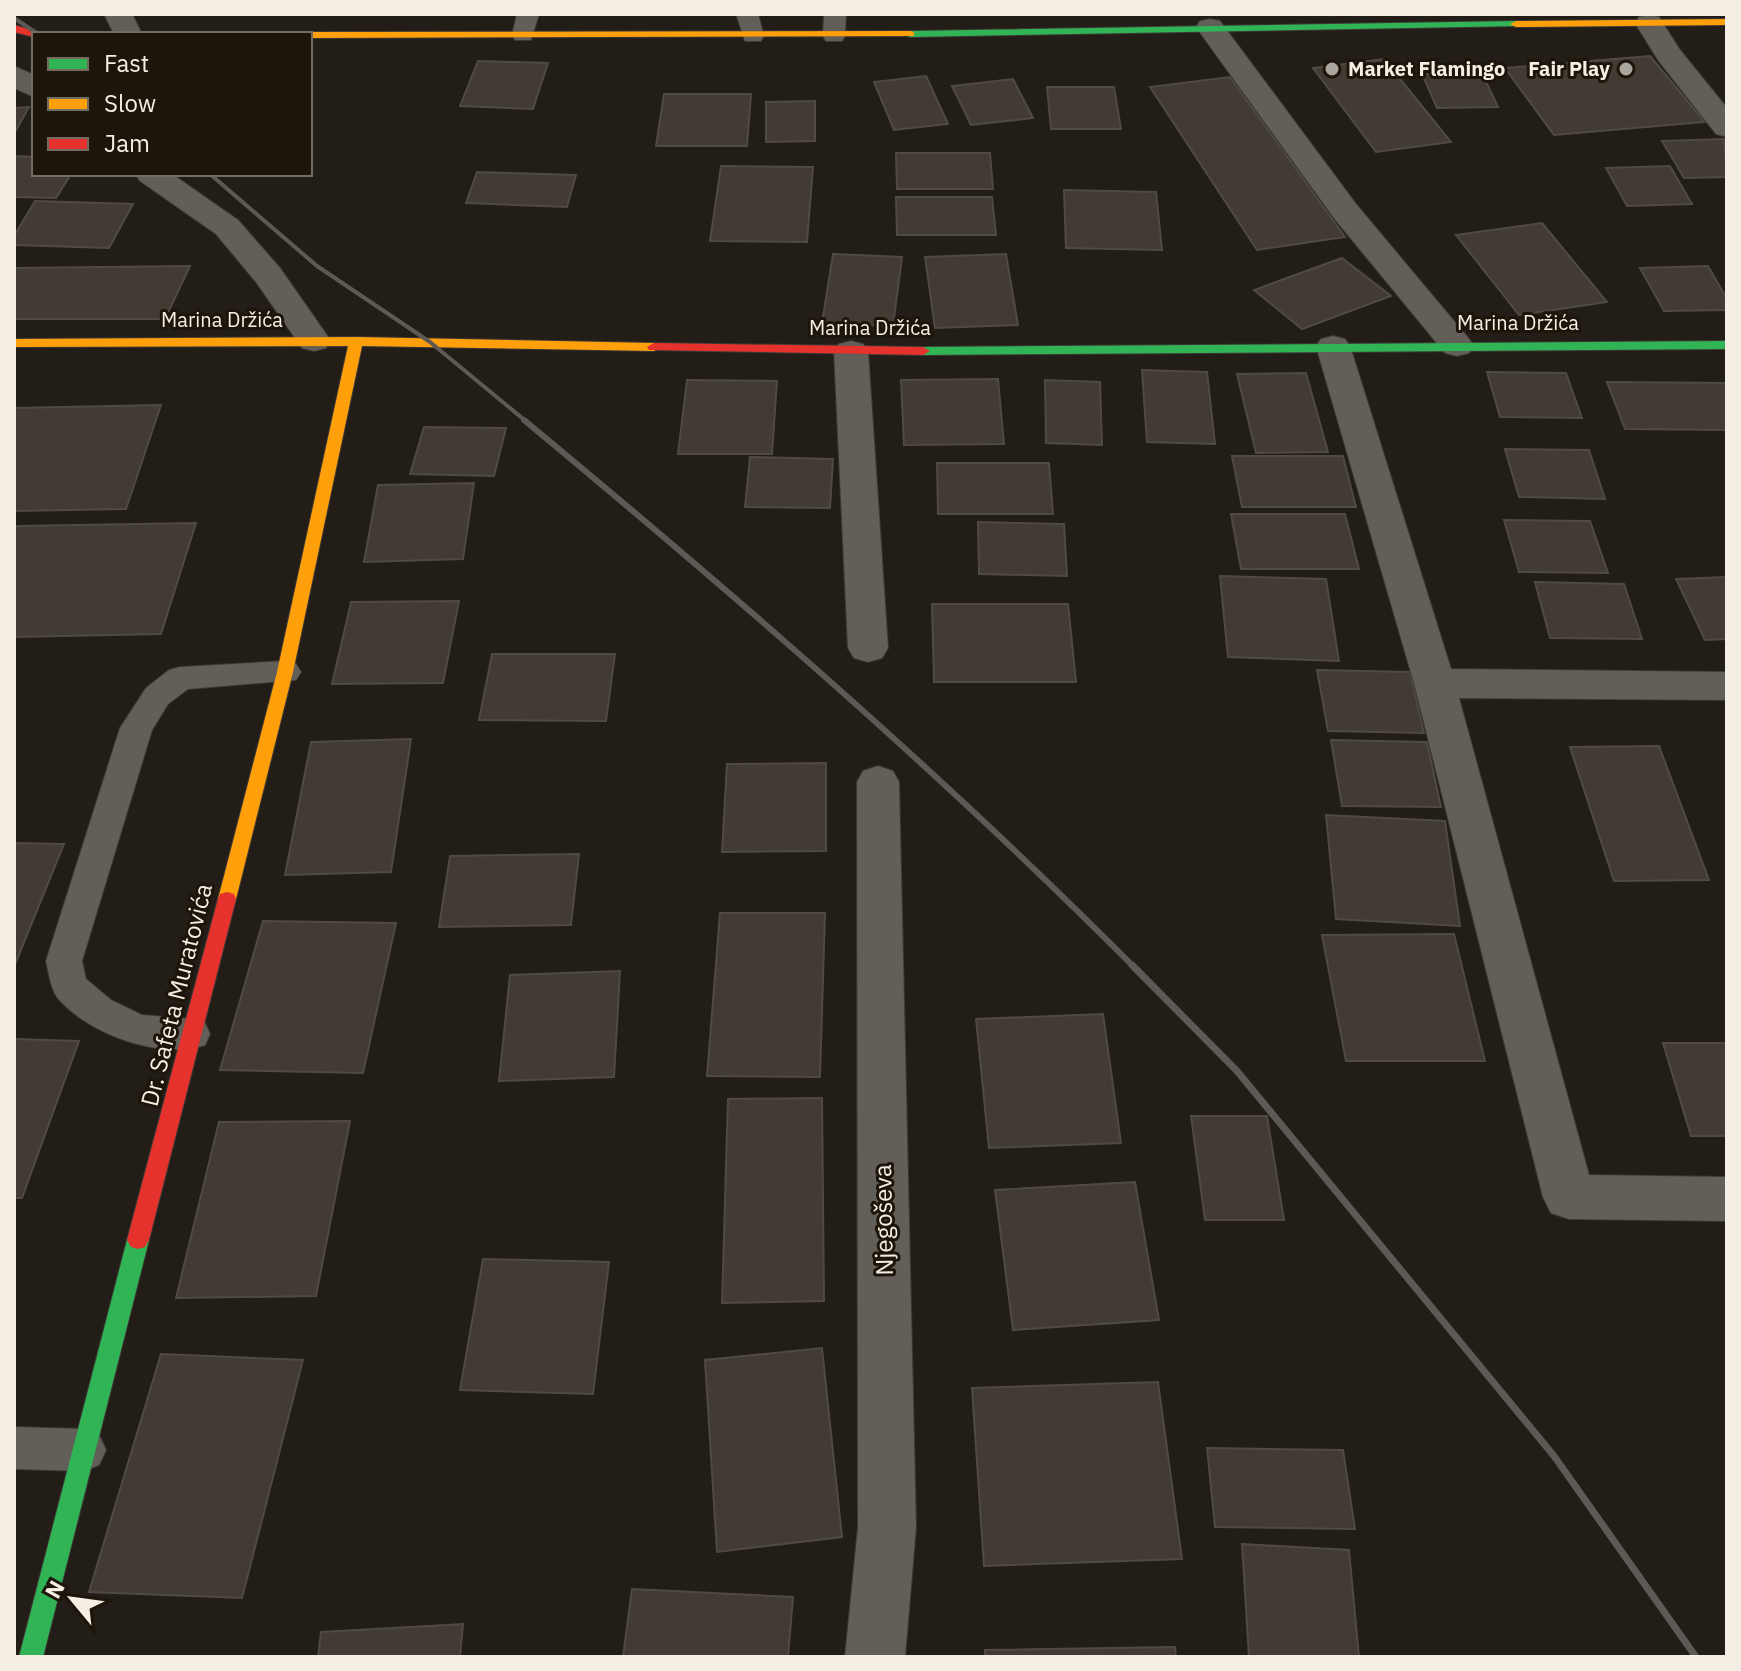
<svg xmlns="http://www.w3.org/2000/svg" width="1741" height="1671" viewBox="0 0 1741 1671" font-family="'IBM Plex Sans',sans-serif">
  <style>
    .building { fill: #413b33; stroke: #4f4a44; stroke-width: 2 }
    .lines { fill: none; stroke-linecap: round; stroke-linejoin: round }
    .lane-casing { stroke: #3d3935; stroke-width: 2 }
    .street-casing { stroke: #3d3935; stroke-width: 2 }
    .fast-casing { stroke: #3d3935; stroke-width: 2 }
    .slow-casing { stroke: #3d3935; stroke-width: 2 }
    .jam-casing { stroke: #3d3935; stroke-width: 2 }
    .lane { fill: #625e58; fill-rule: evenodd }
    .street { fill: #625e58; fill-rule: evenodd }
    .fast { fill: #30b455; fill-rule: evenodd }
    .slow { fill: #ff9f0a; fill-rule: evenodd }
    .jam { fill: #e5322d; fill-rule: evenodd }
    .rail-far2 { stroke: #5e5954; stroke-width: 4 }
    .rail-far1 { stroke: #5e5954; stroke-width: 6 }
    .rail { stroke: #5e5954; stroke-width: 7 }
    .poi-dot { fill: #aaa59d; stroke: #1d1509; stroke-width: 3 }
    .labels { text-anchor: middle; stroke-width: 6; stroke-linejoin: round; paint-order: stroke }
    .far-poi-label { font-size: 20px; font-weight: bold; fill: #f4eee5; stroke: #1d1509; text-anchor: start }
    .far-street-label { font-size: 20px; fill: #f4eee5; stroke: #1d1509 }
    .street-label { font-size: 24px; fill: #f4eee5; stroke: #1d1509 }
  </style>
  <rect width="100%" height="100%" fill="#221d17"/>
  <path class="building" d="M 1650,56 L 1705,122 L 1554,135 L 1505,68 Z
    M 1384,59 L 1451,142 L 1376,152 L 1313,68 Z
    M 478,61 L 548,63 L 533,109 L 460,106 Z
    M 1482,73 L 1498,107 L 1437,108 L 1422,74 Z
    M 926,76 L 948,124 L 894,130 L 874,82 Z
    M 1230,77 L 1345,237 L 1257,250 L 1150,87 Z
    M 1013,79 L 1033,118 L 971,125 L 952,86 Z
    M 1047,87 L 1114,87 L 1121,129 L 1051,129 Z
    M 664,94 L 751,94 L 747,146 L 656,146 Z
    M 815,101 L 815,141 L 766,142 L 766,102 Z
    M 29,107 L 14,134 L 14,108 Z
    M 1724,139 L 1727,177 L 1684,178 L 1662,141 Z
    M 896,153 L 990,153 L 993,189 L 897,189 Z
    M 14,156 L 34,157 L 34,174 L 71,174 L 56,198 L 14,197 Z
    M 721,166 L 813,167 L 807,242 L 710,241 Z
    M 1670,166 L 1692,204 L 1627,206 L 1606,168 Z
    M 477,172 L 576,175 L 567,207 L 466,203 Z
    M 1064,190 L 1156,192 L 1162,250 L 1066,248 Z
    M 896,197 L 992,197 L 996,235 L 897,235 Z
    M 35,201 L 133,204 L 109,248 L 14,245 L 14,236 Z
    M 1542,223 L 1607,302 L 1519,315 L 1456,235 Z
    M 833,254 L 902,257 L 893,326 L 822,323 Z
    M 1006,254 L 1018,325 L 935,328 L 925,257 Z
    M 1342,258 L 1391,296 L 1302,329 L 1254,290 Z
    M 190,266 L 165,319 L 14,319 L 14,268 Z
    M 1708,266 L 1727,299 L 1727,310 L 1664,311 L 1640,268 Z
    M 1142,370 L 1207,372 L 1215,444 L 1147,442 Z
    M 1487,372 L 1566,373 L 1582,418 L 1500,417 Z
    M 1306,373 L 1328,452 L 1256,453 L 1237,374 Z
    M 998,379 L 1004,444 L 904,445 L 901,380 Z
    M 687,380 L 777,381 L 772,454 L 678,454 Z
    M 1045,380 L 1100,382 L 1102,445 L 1046,443 Z
    M 1607,382 L 1727,383 L 1727,430 L 1625,429 Z
    M 161,405 L 126,509 L 14,511 L 14,408 Z
    M 424,427 L 506,428 L 494,476 L 410,474 Z
    M 1505,449 L 1589,450 L 1605,499 L 1519,497 Z
    M 1232,456 L 1343,456 L 1356,507 L 1242,507 Z
    M 750,457 L 833,459 L 830,508 L 745,507 Z
    M 937,463 L 1049,463 L 1053,514 L 938,514 Z
    M 474,483 L 463,559 L 364,562 L 378,485 Z
    M 1231,514 L 1345,514 L 1359,569 L 1241,569 Z
    M 1504,520 L 1590,521 L 1608,573 L 1519,572 Z
    M 978,522 L 1064,524 L 1067,576 L 979,574 Z
    M 196,523 L 161,634 L 14,637 L 14,534 L 17,526 Z
    M 1220,576 L 1326,579 L 1339,661 L 1228,657 Z
    M 1727,577 L 1727,639 L 1705,640 L 1676,579 Z
    M 1535,582 L 1624,584 L 1642,639 L 1550,638 Z
    M 459,601 L 443,683 L 332,684 L 351,602 Z
    M 932,604 L 1068,604 L 1076,682 L 934,682 Z
    M 492,654 L 615,654 L 606,721 L 479,720 Z
    M 1317,670 L 1410,672 L 1424,733 L 1328,731 Z
    M 411,739 L 391,872 L 285,875 L 311,742 Z
    M 1331,740 L 1427,742 L 1441,807 L 1342,806 Z
    M 1659,746 L 1709,880 L 1614,881 L 1570,747 Z
    M 826,763 L 826,851 L 722,852 L 727,764 Z
    M 1326,815 L 1445,821 L 1460,926 L 1336,919 Z
    M 14,843 L 64,844 L 14,967 Z
    M 579,854 L 571,925 L 439,927 L 450,856 Z
    M 720,913 L 825,913 L 820,1077 L 707,1076 Z
    M 263,921 L 396,923 L 363,1073 L 220,1070 Z
    M 1454,934 L 1485,1061 L 1346,1061 L 1322,935 Z
    M 620,971 L 614,1077 L 499,1081 L 510,975 Z
    M 1103,1014 L 1121,1143 L 989,1148 L 976,1019 Z
    M 14,1039 L 79,1041 L 22,1198 L 14,1198 Z
    M 1663,1043 L 1727,1043 L 1727,1136 L 1691,1136 Z
    M 822,1098 L 824,1301 L 722,1303 L 728,1099 Z
    M 1191,1116 L 1267,1116 L 1284,1220 L 1205,1220 Z
    M 350,1121 L 316,1296 L 176,1298 L 219,1122 Z
    M 1135,1182 L 1159,1320 L 1013,1330 L 995,1190 Z
    M 483,1259 L 609,1262 L 593,1394 L 460,1390 Z
    M 822,1348 L 842,1537 L 717,1552 L 705,1360 Z
    M 161,1354 L 303,1360 L 242,1598 L 89,1592 Z
    M 1158,1382 L 1182,1559 L 984,1566 L 972,1388 Z
    M 1207,1448 L 1343,1450 L 1355,1529 L 1215,1527 Z
    M 1242,1544 L 1349,1550 L 1359,1657 L 1249,1657 Z
    M 632,1589 L 793,1597 L 788,1657 L 623,1657 Z
    M 463,1624 L 460,1657 L 318,1657 L 321,1632 Z
    M 1175,1647 L 1176,1657 L 985,1657 L 985,1650 Z"/>
  <g class="lines">
    <g class="lane-casing">
      <path id="lane" d="M 517,14 L 539,14 L 531,40 L 515,40 L 512,35 Z
        M 736,14 L 758,14 L 764,36 L 761,41 L 745,41 Z
        M 824,14 L 846,14 L 845,36 L 842,41 L 826,41 L 823,36 Z
        M 285,661 L 296,664 L 301,672 L 296,680 L 188,689 L 168,704 L 152,730 L 82,961 L 86,979 L 111,1000 L 142,1015 L 192,1019 L 205,1023 L 210,1034 L 205,1045 C 160,1060 87,1034 57,997 C 50,987 49,973 46,961 L 120,728 L 146,688 L 169,670 L 180,667 Z
        M 14,1427 L 84,1429 L 99,1435 L 106,1450 L 99,1465 L 84,1471 L 14,1469 Z"/>
    </g>
    <g class="street-casing">
      <path id="street" d="M 104,14 L 132,14 L 142,34 L 114,34 Z
        M 1649,15 L 1659,17 L 1680,50 L 1727,108 L 1727,137 L 1716,134 L 1658,60 L 1635,23 L 1639,17 Z
        M 1210,19 L 1220,21 L 1356,204 L 1469,339 L 1474,346 L 1469,353 L 1457,356 L 1445,353 L 1334,218 L 1196,27 L 1200,21 Z
        M 14,66 L 34,75 L 34,97 L 14,88 Z
        M 135,174 L 172,174 L 238,220 L 280,268 L 331,341 L 326,348 L 314,351 L 302,348 L 256,282 L 216,234 L 140,181 Z
        M 1333,336 L 1345,339 L 1350,346 L 1451,669 L 1727,672 L 1727,700 L 1459,698 L 1589,1175 L 1727,1177 L 1727,1221 L 1569,1219 L 1551,1213 L 1543,1197 L 1414,683 L 1316,346 L 1321,339 Z
        M 851,341 L 863,344 L 868,351 L 888,648 L 882,658 L 868,662 L 854,658 L 848,648 L 834,351 L 839,344 Z
        M 878,766 L 893,771 L 899,782 L 916,1527 L 905,1657 L 845,1657 L 858,1527 L 857,782 L 863,771 Z"/>
    </g>
    <g class="fast-casing">
      <path id="fast" d="M 1516,21 L 1520,22 L 1520,26 L 910,37 L 904,34 L 910,31 Z
        M 1727,341 L 1727,349 L 923,355 L 916,351 L 923,347 Z
        M 138,1231 L 145,1233 L 149,1240 L 43,1657 L 19,1657 L 127,1240 L 131,1233 Z"/>
    </g>
    <g class="slow-casing">
      <path id="slow" d="M 1727,19 L 1727,25 L 1516,27 L 1510,24 L 1516,21 Z
        M 910,31 L 914,32 L 914,36 L 310,38 L 310,34 L 305,34 L 310,32 Z
        M 356,337 L 654,343 L 661,347 L 654,351 L 362,346 L 293,672 L 236,899 L 234,904 L 220,904 L 218,899 L 277,672 L 348,346 L 14,347 L 14,339 Z"/>
    </g>
    <g class="jam-casing">
      <path id="jam" d="M 14,25 L 39,32 L 41,34 L 34,34 L 34,37 L 14,32 Z
        M 654,343 L 923,347 L 930,351 L 923,355 L 649,350 L 647,347 Z
        M 227,892 L 234,894 L 236,899 L 149,1240 L 145,1247 L 138,1249 L 131,1247 L 127,1240 L 218,899 L 220,894 Z"/>
    </g>
    <use href="#lane" class="lane"/>
    <use href="#street" class="street"/>
    <use href="#fast" class="fast"/>
    <use href="#slow" class="slow"/>
    <use href="#jam" class="jam"/>
    <path class="rail-far2" d="M 14,18 L 38,34
      M 210,174 L 317,266 L 430,342 L 527,422"/>
    <path class="rail-far1" d="M 524,420 C 735,595 941,773 1134,967"/>
    <path class="rail" d="M 1132,965 L 1237,1071 L 1554,1456 L 1696,1657"/>
  </g>
  <g class="poi-dot">
    <circle cx="1332" cy="69" r="8"/>
    <circle cx="1626" cy="69" r="8"/>
  </g>
  <g class="labels">
    <g class="far-poi-label">
      <text x="1348" y="76">Market Flamingo</text>
      <text x="1610" y="76" text-anchor="end">Fair Play</text>
    </g>
    <g class="far-street-label">
      <text x="222" y="327">Marina Držića</text>
      <text x="1518" y="330">Marina Držića</text>
      <text x="870" y="335">Marina Držića</text>
    </g>
    <g class="street-label">
      <text transform="translate(177 995) rotate(-76)" y="8">Dr. Safeta Muratovića</text>
      <text transform="translate(884 1220) rotate(-91)" y="8">Njegoševa</text>
    </g>
  </g>
  <rect width="1741" height="1671" fill="none" stroke="#f4eee5" stroke-width="32"/>
  <rect x="32" y="32" width="280" height="144" fill="#1d1509" stroke="#736c61" stroke-width="2"/>
  <rect x="48" y="58" width="40" height="12" fill="#30b455" stroke="#736c61" stroke-width="2"/>
  <text x="104" y="72" font-size="24" fill="#f4eee5">Fast</text>
  <rect x="48" y="98" width="40" height="12" fill="#ff9f0a" stroke="#736c61" stroke-width="2"/>
  <text x="104" y="112" font-size="24" fill="#f4eee5">Slow</text>
  <rect x="48" y="138" width="40" height="12" fill="#e5322d" stroke="#736c61" stroke-width="2"/>
  <text x="104" y="152" font-size="24" fill="#f4eee5">Jam</text>
  <g transform="translate(72 1599) rotate(299)" stroke="#1d1509" stroke-width="6" paint-order="stroke">
  <path d="M0-6L14 30L0 20L-14 30Z" fill="#f4eee5"/>
  <text y="-12" font-size="22" font-weight="bold" text-anchor="middle" fill="#f4eee5">N</text>
  </g>
</svg>
